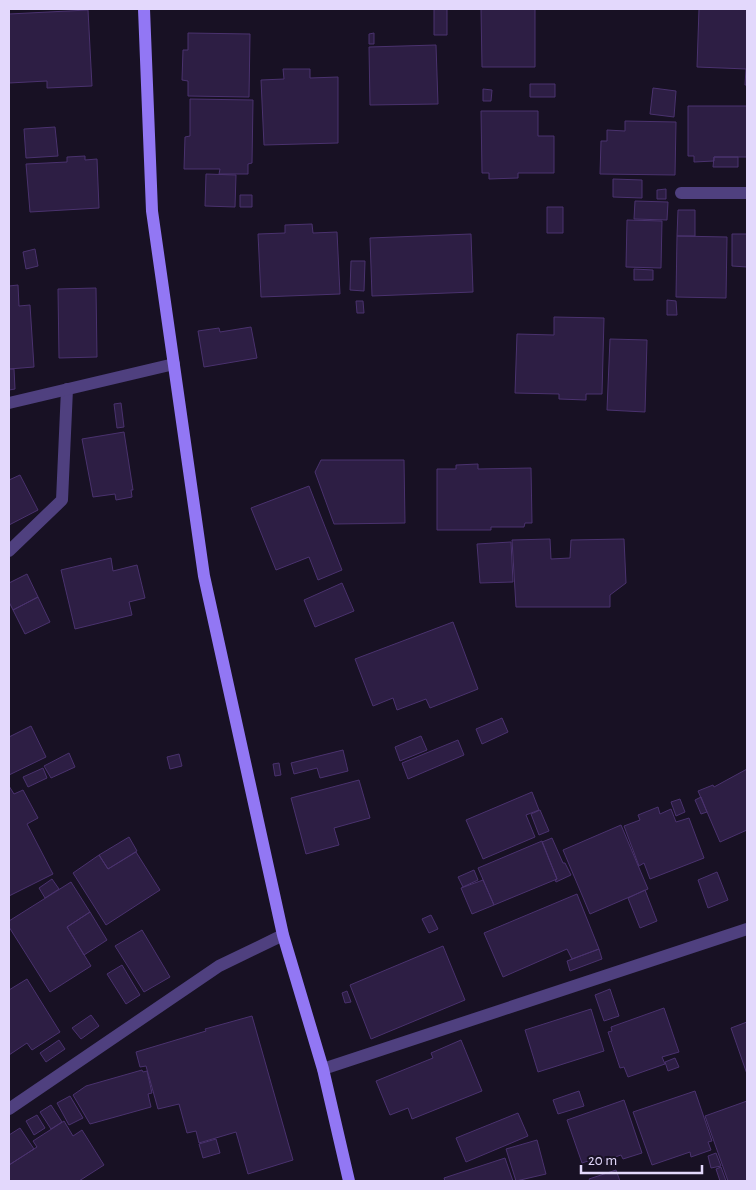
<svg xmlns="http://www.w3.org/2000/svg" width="756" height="1190" viewBox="0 0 756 1190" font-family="'Alegreya Sans',sans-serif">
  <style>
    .building { fill: #2d1e44; stroke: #4a326e }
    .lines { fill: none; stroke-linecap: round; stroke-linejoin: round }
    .lane { stroke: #4f407f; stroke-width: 12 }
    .street { stroke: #4f407f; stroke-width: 12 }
    .secondary { stroke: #9277f4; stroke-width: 12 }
  </style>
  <rect width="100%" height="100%" fill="#181124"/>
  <path class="building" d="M 434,9 L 447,9 L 447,35 L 434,35 Z
    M 481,9 L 535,9 L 535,67 L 482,67 Z
    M 699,9 L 747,9 L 747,69 L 697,67 Z
    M 88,10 L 92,86 L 47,88 L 47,81 L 9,83 L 9,14 Z
    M 188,33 L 250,34 L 249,97 L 188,96 L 188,81 L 182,80 L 183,50 L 188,50 Z
    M 374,33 L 374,44 L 369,44 L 369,34 Z
    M 436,45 L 438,104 L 370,105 L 369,47 Z
    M 283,69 L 310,69 L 310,78 L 338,77 L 338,143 L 264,145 L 261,80 L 284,79 Z
    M 746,69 L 747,69 L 747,85 L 745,85 Z
    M 530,84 L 555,84 L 555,97 L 530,97 Z
    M 653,88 L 676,91 L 674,117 L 650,114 Z
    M 483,89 L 492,90 L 491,101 L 483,101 Z
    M 190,99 L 253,100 L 252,163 L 248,164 L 248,174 L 219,174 L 220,169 L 184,169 L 185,137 L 190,136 Z
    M 688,106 L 747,106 L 747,157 L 714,157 L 714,161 L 694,162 L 694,156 L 688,156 Z
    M 481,111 L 538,111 L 538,136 L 554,136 L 554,173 L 518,173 L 518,178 L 489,179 L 489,173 L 482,173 Z
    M 625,121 L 676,122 L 675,175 L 600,174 L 601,141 L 607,141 L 607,130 L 625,131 Z
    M 55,127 L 58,156 L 26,158 L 24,129 Z
    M 85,156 L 85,160 L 97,159 L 99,208 L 30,212 L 26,164 L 67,162 L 67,157 Z
    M 714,157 L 738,157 L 738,167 L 713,167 Z
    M 206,174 L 236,175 L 235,207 L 205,206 Z
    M 613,179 L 642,180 L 642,198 L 613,197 Z
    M 666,189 L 666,199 L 657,199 L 657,190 Z
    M 240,195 L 252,195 L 252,207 L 240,207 Z
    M 635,201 L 668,202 L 667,220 L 634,219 Z
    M 547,207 L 563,207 L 563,233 L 547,233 Z
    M 678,210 L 695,210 L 695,236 L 677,236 Z
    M 627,220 L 662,221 L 661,268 L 626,267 Z
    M 312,224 L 313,233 L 337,232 L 340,294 L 261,297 L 258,234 L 285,233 L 285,225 Z
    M 471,234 L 473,292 L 372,296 L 370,238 Z
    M 732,234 L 747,234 L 747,267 L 732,266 Z
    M 677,236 L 727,237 L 726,298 L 676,297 Z
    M 35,249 L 38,266 L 26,269 L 23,252 Z
    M 351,261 L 365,261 L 364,291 L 350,290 Z
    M 634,269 L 653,270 L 653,280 L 634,280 Z
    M 18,285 L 19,306 L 30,305 L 34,367 L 9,369 L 9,286 Z
    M 96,288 L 97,357 L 59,358 L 58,289 Z
    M 667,300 L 676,301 L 677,315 L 667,315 Z
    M 356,301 L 363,301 L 364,313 L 357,313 Z
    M 554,317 L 604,318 L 602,394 L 586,394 L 586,400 L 559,399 L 559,394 L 515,393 L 517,334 L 554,335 Z
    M 251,327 L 257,358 L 204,367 L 198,331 L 219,328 L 220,332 Z
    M 610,339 L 647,340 L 645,412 L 607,410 Z
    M 9,369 L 14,369 L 15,389 L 9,390 Z
    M 121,403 L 124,427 L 117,428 L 114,404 Z
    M 124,432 L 133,490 L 131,490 L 132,497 L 116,500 L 115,494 L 93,497 L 82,439 Z
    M 321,460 L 404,460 L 405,523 L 334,524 L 315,472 Z
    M 478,464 L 478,469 L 531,468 L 532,523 L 525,523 L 524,527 L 491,527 L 491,530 L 437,530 L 437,469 L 456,469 L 456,465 Z
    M 20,475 L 38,510 L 9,525 L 9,480 Z
    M 309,486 L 342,570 L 318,580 L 309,557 L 276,570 L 251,508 Z
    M 550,539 L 551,559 L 570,558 L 571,540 L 624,539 L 626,583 L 610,595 L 610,607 L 516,607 L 512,540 Z
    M 511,542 L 513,582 L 480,583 L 477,544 Z
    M 111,558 L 113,571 L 137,565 L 145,598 L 129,602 L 132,615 L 75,629 L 61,570 Z
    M 27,574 L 38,597 L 13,610 L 9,602 L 9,583 Z
    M 342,583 L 354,611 L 315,627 L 304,600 Z
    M 38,597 L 50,622 L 25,634 L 13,610 Z
    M 453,622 L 478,689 L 430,708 L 426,699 L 397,710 L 393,698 L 373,706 L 355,659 Z
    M 502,718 L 508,732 L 482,744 L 476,729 Z
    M 31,726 L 46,757 L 9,775 L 9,737 Z
    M 421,736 L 427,750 L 400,761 L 395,747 Z
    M 458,740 L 464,755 L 408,779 L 402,763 Z
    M 343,750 L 348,771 L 320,778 L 317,768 L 294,774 L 291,763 Z
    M 69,753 L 75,767 L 51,778 L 44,766 Z
    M 179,754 L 182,766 L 170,769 L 167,757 Z
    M 279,763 L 281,775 L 275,776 L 273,764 Z
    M 43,768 L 47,778 L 28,787 L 23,777 Z
    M 747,769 L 747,830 L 720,842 L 698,791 L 713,785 L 714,787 Z
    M 359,780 L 370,818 L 334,828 L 339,845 L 306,854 L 291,798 Z
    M 9,786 L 14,794 L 23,790 L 38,818 L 27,824 L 53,874 L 9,896 Z
    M 532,792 L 539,810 L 526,815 L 535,837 L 483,859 L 466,820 Z
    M 701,797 L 707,812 L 701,814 L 695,800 Z
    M 680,799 L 685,812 L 676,816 L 671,802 Z
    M 658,807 L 660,814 L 671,809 L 676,822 L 689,818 L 704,858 L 650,879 L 644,863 L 639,866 L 624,826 L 640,820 L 638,815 Z
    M 540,810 L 549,831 L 539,835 L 531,814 Z
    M 621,825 L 648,889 L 590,914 L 563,850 Z
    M 129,837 L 137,851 L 108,869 L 99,855 Z
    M 552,838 L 563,863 L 565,863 L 571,875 L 556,882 L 555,880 L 557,879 L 542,842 Z
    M 542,841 L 557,879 L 494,905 L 478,868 Z
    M 136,852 L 160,890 L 106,925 L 73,873 L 99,855 L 108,869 Z
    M 474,870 L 478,880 L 463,887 L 458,877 Z
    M 717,872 L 728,900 L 708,908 L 698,880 Z
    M 52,879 L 59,889 L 45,898 L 39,888 Z
    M 483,880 L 494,905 L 472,914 L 461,888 Z
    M 71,882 L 90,912 L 67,927 L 91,966 L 50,992 L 9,927 L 9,921 Z
    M 645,890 L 657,921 L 640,928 L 628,898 Z
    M 577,894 L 599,949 L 572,959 L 567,949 L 503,977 L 484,933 Z
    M 90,912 L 107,940 L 84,955 L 67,927 Z
    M 431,915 L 438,929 L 429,933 L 422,919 Z
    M 142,930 L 170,977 L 144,992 L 115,946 Z
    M 443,946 L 465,1000 L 371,1039 L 350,985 Z
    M 599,949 L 602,959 L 570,971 L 567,961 Z
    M 122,965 L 140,995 L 126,1004 L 107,974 Z
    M 27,979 L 60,1032 L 32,1050 L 27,1043 L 9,1055 L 9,990 Z
    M 610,989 L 619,1016 L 604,1021 L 595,995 Z
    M 347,991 L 351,1002 L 345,1003 L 342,993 Z
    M 664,1008 L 679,1052 L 662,1057 L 665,1064 L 628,1077 L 624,1067 L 620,1068 L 608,1032 L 612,1031 L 611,1027 Z
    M 591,1009 L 604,1051 L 538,1072 L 525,1030 Z
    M 91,1015 L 99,1026 L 81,1039 L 72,1028 Z
    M 252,1016 L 293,1160 L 248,1174 L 236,1132 L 199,1143 L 196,1131 L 187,1133 L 179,1104 L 158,1109 L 146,1066 L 140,1067 L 136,1052 L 206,1031 L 205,1029 Z
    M 747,1022 L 747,1074 L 731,1028 Z
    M 59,1040 L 65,1049 L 46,1062 L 40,1053 Z
    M 461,1040 L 482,1091 L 412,1119 L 408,1108 L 390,1115 L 376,1081 L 433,1058 L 431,1053 Z
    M 675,1058 L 679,1067 L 668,1071 L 665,1062 Z
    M 142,1070 L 143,1072 L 147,1071 L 152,1093 L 148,1094 L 151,1107 L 90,1124 L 73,1095 L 86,1086 Z
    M 579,1091 L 584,1106 L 558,1114 L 553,1100 Z
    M 695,1091 L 712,1141 L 708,1142 L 711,1150 L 691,1157 L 690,1152 L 652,1165 L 633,1112 Z
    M 70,1096 L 83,1118 L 69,1125 L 57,1103 Z
    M 624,1100 L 642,1153 L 623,1159 L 621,1155 L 601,1162 L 600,1157 L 582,1163 L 567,1120 Z
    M 747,1101 L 747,1181 L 728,1181 L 705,1116 Z
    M 51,1105 L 62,1122 L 51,1129 L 40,1112 Z
    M 518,1113 L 528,1136 L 466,1162 L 456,1138 Z
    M 37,1115 L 45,1128 L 34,1135 L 26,1121 Z
    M 64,1121 L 73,1136 L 82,1130 L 104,1165 L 79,1181 L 9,1181 L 9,1165 L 37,1147 L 33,1141 Z
    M 20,1128 L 34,1149 L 9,1165 L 9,1135 Z
    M 216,1139 L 220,1153 L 203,1158 L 199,1144 Z
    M 537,1140 L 546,1174 L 516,1181 L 506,1149 Z
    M 716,1153 L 721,1166 L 711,1168 L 708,1156 Z
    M 505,1158 L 513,1181 L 445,1181 L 444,1178 Z
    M 721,1167 L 726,1181 L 720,1181 L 716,1169 Z
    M 616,1170 L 620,1181 L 590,1181 L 589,1179 Z"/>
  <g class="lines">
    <path class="lane" d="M 9,551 L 62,500 L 67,389"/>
    <path class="street" d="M 681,193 L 747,193
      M 9,403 L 174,364
      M 323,1069 L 747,929
      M 9,1109 L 219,966 L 283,935"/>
    <path class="secondary" d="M 144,9 L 152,211 L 204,576 L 283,935 L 323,1069 L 349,1181"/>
  </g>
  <rect width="756" height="1190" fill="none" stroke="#e3d8fc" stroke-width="20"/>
  <path d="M581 1165v8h121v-8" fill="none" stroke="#e3d8fc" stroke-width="2.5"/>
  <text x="588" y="1165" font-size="15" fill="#e3d8fc" stroke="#181124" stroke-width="4" paint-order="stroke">20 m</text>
</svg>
